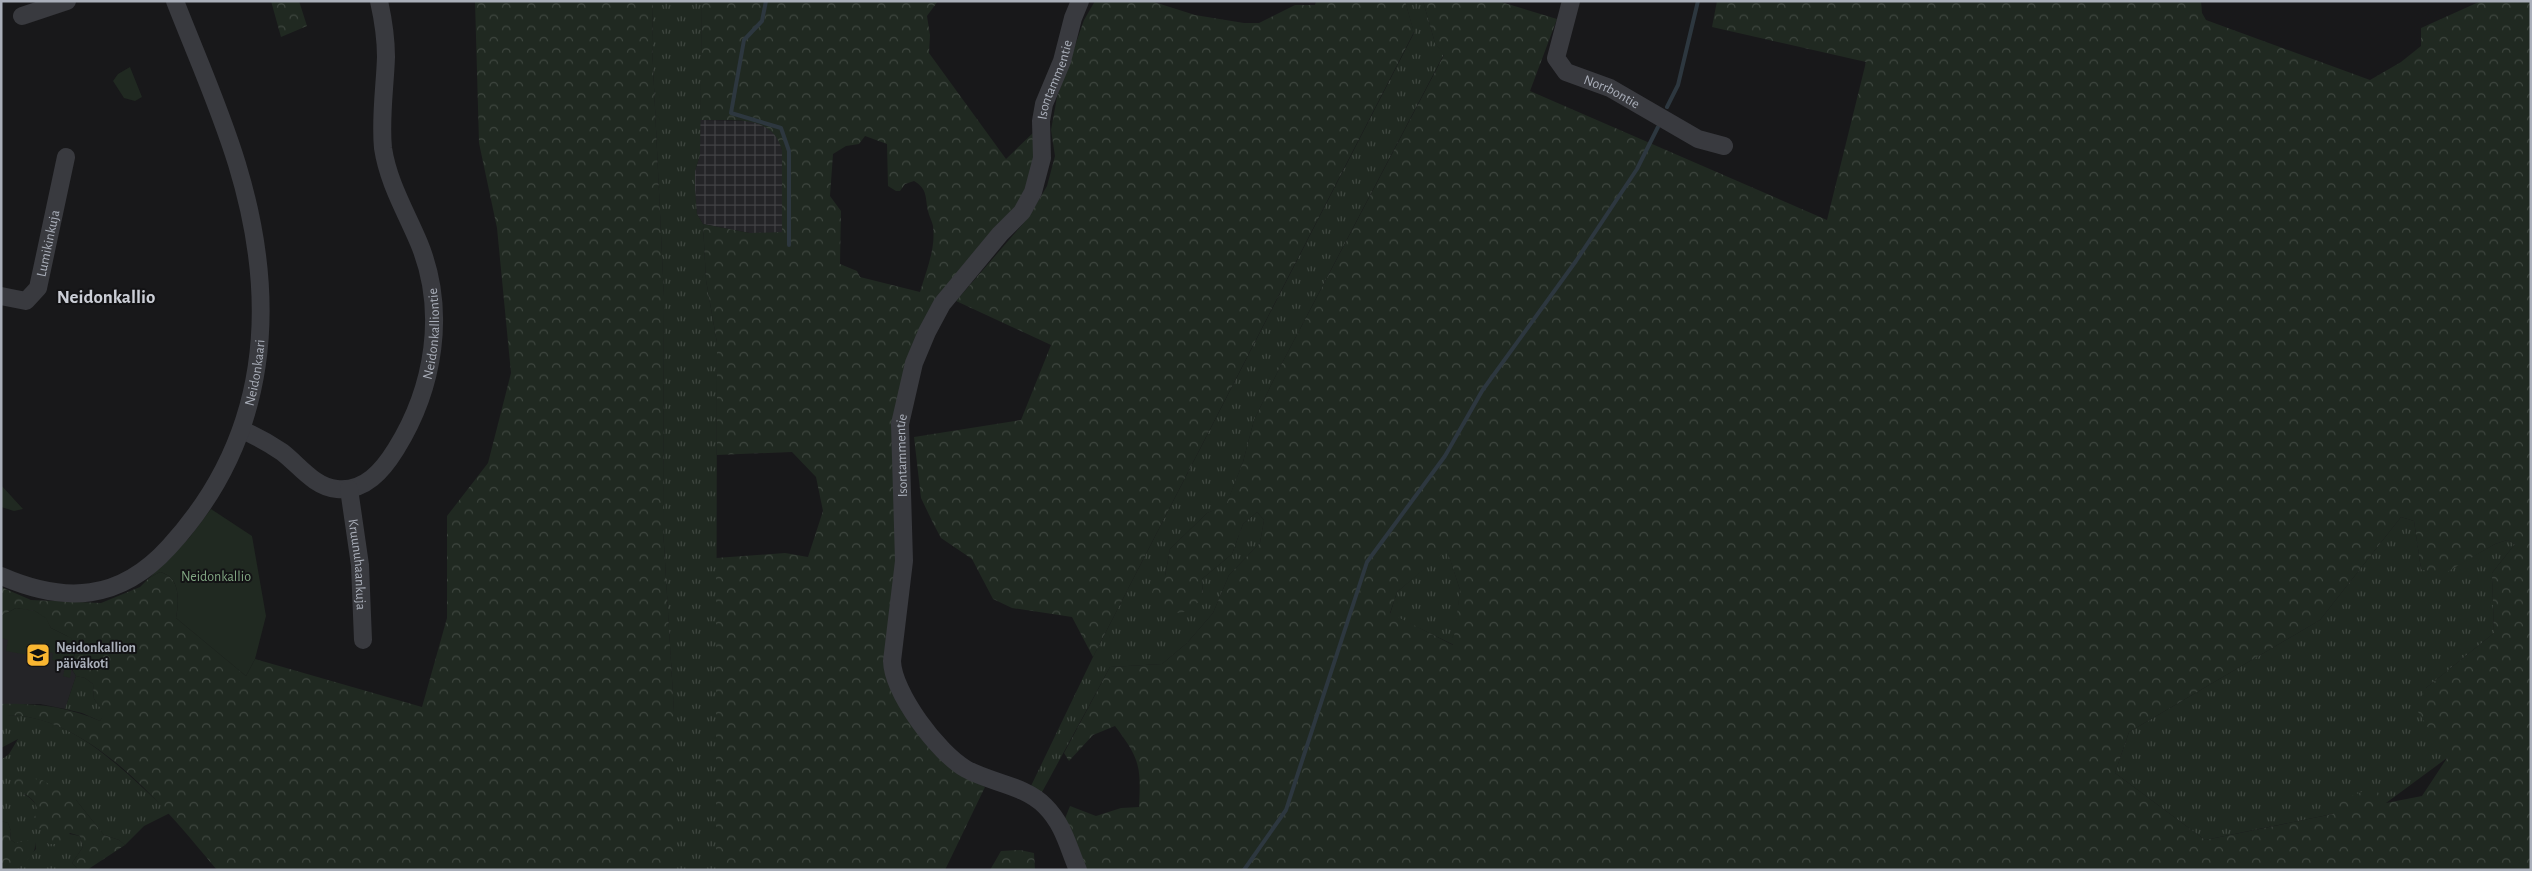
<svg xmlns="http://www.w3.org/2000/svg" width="2532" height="871" viewBox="0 0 2532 871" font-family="'Alegreya Sans',sans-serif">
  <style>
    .built { fill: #242427 }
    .industrial { fill: url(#industrial-grid) }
    .grass { fill: url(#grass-tufts) }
    .forest { fill: url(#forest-crowns); fill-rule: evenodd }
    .green { fill: #202921 }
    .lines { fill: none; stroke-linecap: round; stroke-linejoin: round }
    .stream { stroke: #2d373f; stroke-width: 4 }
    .minor { stroke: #393a3f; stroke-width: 18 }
    .labels { text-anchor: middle; stroke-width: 4; stroke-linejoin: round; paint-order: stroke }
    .street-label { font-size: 14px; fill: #aaafba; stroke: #131315 }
    .park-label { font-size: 14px; fill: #80a682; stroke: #131315 }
    .poi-label { font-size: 14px; font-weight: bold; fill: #aaafba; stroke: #131315; text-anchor: start }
    .district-label { font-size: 19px; font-weight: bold; fill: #cbced6; stroke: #131315 }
  </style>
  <defs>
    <pattern id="industrial-grid" width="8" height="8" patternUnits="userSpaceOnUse" patternTransform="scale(1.25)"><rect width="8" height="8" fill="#242427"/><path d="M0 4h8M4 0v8" fill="none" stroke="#414144"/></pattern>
    <pattern id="grass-tufts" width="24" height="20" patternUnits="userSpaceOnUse" patternTransform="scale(1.25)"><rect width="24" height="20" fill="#202921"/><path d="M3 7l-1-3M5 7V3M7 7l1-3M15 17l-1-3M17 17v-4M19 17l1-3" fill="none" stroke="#3e463f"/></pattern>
    <pattern id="forest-crowns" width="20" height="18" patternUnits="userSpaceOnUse" patternTransform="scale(1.25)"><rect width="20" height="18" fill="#202921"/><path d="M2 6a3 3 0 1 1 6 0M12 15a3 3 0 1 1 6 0" fill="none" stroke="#3e463f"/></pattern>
  </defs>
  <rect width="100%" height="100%" fill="#18181a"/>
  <path class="built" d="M 22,608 L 35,611 L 76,676 L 65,709 L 40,704 L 1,704 L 1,616 Z"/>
  <path class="industrial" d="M 700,120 L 750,121 L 762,124 L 779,137 L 782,150 L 782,233 L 750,233 L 703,224 L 697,214 L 695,190 L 695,171 L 700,155 Z"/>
  <path class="grass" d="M 653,1 L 702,1 L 700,155 L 695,171 L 695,190 L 697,214 L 703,224 L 706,280 L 717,343 L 716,870 L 674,870 L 674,712 L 663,528 L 664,297 L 652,45 Z
    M 1405,1 L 1423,1 L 1435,43 L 1444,54 L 1279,369 L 1254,420 L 1243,462 L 1226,506 L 1207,513 L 1170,549 L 1165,576 L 1203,596 L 1202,579 L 1232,554 L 1243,524 L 1257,512 L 1264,520 L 1260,543 L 1229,575 L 1213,613 L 1187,643 L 1162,664 L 1110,667 L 1041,794 L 1030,788 L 1093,657 L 1414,33 Z
    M 2401,517 L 2414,521 L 2421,569 L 2440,575 L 2495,544 L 2507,540 L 2515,544 L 2492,573 L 2494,633 L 2426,688 L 2447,758 L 2386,803 L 2205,840 L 2115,773 L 2129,732 L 2320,620 Z
    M 1447,549 L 1460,590 L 1454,645 L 1390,614 L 1397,592 Z
    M 76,676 L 85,678 L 93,684 L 94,699 L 105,713 L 100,721 L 82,713 L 65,709 Z
    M 1,715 C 72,712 122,770 170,813 L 144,826 L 125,845 L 119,840 L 104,835 L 76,800 L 23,794 C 38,800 41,816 48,830 L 80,836 L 83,847 L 72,863 L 79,870 L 16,870 L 36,849 L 35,842 L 15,843 L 10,839 L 11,831 L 8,823 L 1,821 L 1,760 L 9,754 L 18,739 L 1,748 Z"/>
  <path class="forest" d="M 271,1 L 299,1 L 307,26 L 281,37 Z
    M 475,1 L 653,1 L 652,45 L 664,297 L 663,528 L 674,712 L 674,870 L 217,870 C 166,809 88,711 1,715 L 1,704 C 36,703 68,707 100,721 L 104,713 L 94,699 L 93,684 L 85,678 L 76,676 L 73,671 L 75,648 L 67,636 L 51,628 L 45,618 L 35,611 L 16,608 L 1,616 L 1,587 L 31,600 L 101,603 L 140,587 L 149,578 L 160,572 C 181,577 179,601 176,618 L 246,676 L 255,659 L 422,707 L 447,618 L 447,516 L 488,463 L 511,373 L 497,228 L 479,143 Z
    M 702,1 L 938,1 L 927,16 L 930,35 L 929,53 L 1006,159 L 1036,130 L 1037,150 L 1030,188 L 908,362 L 899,561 L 885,664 L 956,771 L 985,787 L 945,870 L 716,870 L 716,558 L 785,553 L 808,557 L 823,511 L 816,477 L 792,452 L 717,455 L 717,343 L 706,280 L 703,224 L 750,233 L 782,232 L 782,150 C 772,113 731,121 700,120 ZM 865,136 L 887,144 L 888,186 L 896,191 L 900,191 L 905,184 L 914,181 C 928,189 925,198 928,211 C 929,216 932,221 933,226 C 936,249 926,271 920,292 L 860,277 L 857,271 L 840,264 L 841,211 L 830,196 L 833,154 L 846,146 L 859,144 Z
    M 1095,1 L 1151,1 L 1195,15 L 1244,23 L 1259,23 L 1295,5 L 1315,5 L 1316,1 L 1405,1 L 1414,32 L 1093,657 L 1072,617 L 1012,608 L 993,599 L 972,559 L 941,538 L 933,523 L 921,498 L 914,437 L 1021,420 L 1051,345 L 956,301 L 1028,218 L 1047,186 L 1055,156 L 1051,130 L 1057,97 L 1084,20 Z
    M 1423,1 L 1498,1 L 1557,19 L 1530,91 L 1827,220 L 1866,62 L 1712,27 L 1717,1 L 2201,1 L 2202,13 L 2206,20 L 2370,80 L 2401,62 L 2421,46 L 2421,28 L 2481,1 L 2531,1 L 2531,870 L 1086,870 L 1064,821 L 1070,806 L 1096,816 L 1121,808 L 1139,807 C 1141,766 1140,759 1115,726 L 1093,735 L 1069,761 L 1064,753 L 1110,667 L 1162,664 L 1187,643 L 1213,613 L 1229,575 L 1260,543 L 1264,520 L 1257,512 L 1243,524 L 1232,554 L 1202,579 L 1203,596 L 1191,611 L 1170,614 L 1150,602 L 1154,584 L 1165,576 L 1170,549 L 1207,513 L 1226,505 L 1243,462 L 1254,420 L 1279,369 L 1444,55 L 1435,43 ZM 2401,517 L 2414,521 L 2421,569 L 2440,576 L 2495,544 L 2507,540 L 2515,544 L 2492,573 L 2494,633 L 2426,688 L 2415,707 L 2447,758 L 2422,796 L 2386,803 L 2374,787 L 2339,801 L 2333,814 L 2205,840 L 2115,773 L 2129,732 L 2320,620 ZM 1447,550 L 1460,590 L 1453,645 L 1390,613 L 1397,592 Z
    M 20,777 L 42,780 L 76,800 L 104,835 L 119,840 L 125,845 L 87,870 L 79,870 L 72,863 L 83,847 L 80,836 L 70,833 L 60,844 L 49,844 L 39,838 L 41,833 L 47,830 L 45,826 L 37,830 L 32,826 L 34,817 L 38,813 C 36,797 26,796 15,788 L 13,781 Z
    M 1,821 L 8,823 L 11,831 L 10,839 L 15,843 L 30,840 L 35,842 C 37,855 25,861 16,870 L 1,870 Z
    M 1020,850 L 1034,853 L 1035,870 L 990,870 L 1001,851 Z"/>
  <path class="green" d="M 130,67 L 142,97 L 135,101 L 124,98 L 113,81 L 118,74 Z
    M 1,485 L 23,509 L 14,511 L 1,507 Z
    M 211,509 L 252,536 L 266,616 L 255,659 L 246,676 L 176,618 C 179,601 181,577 160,572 L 149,578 L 189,538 Z
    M 16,608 L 35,611 L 46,618 L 51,628 L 71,638 L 75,648 L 70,678 L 63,676 L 66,663 L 52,660 L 53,653 L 46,651 L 44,658 L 6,651 L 8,640 L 1,638 L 1,616 Z"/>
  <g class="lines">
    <path class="stream" d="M 766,1 L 762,21 L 744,40 L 731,113 L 781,128 L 789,151 L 789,245
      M 1667,107 L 1678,85 L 1698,1
      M 1244,870 L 1286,810 L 1367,562 L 1445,456 L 1482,391 L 1576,261 L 1637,169 L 1658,127"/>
    <g class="minor">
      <path id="s1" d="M 1571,1 L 1556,58 L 1566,72 L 1610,88 L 1698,139 L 1724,146"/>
      <path d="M 22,16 L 67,1"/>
      <path id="s2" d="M 1,296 L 26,301 L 38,288 L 66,157"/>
      <path id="s3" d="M 242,430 C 256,436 269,443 282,452 C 299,465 314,487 337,489 C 365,492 383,470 396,449 C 434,388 447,311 419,243 C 406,212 388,182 383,148 C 380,118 385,87 386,57 C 386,39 383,19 379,1"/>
      <path id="s4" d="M 349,489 L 360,565 L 363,640"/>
      <path id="s5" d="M 1,576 C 65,604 120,601 169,547 C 270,437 279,302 237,164 C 220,108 196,55 175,1"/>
      <path id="s6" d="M 1078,870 C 1068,847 1064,825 1045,806 C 1024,785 991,783 966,769 C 938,753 893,693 892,661 L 904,561 L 900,424 L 914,363 L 927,332 L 942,304 L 1000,234 L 1022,212 L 1033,192 L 1042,158 L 1041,121 L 1044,104 L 1062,61 L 1073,18 L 1080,1"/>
    </g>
  </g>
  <defs>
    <g id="school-square" transform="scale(1.25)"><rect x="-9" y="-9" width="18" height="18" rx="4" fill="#f9b631" stroke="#131315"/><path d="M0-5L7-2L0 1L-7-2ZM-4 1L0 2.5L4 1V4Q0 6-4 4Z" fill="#111"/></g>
  </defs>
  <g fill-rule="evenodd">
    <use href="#school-square" x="38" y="655"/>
  </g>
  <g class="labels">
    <g class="street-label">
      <text dy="5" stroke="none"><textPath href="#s6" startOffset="921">Isontammentie</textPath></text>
      <text dy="5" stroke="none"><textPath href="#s1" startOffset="126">Norrbontie</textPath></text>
      <text dy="5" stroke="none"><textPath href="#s2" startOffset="89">Lumikinkuja</textPath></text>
      <text dy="5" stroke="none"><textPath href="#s3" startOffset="311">Neidonkalliontie</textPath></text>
      <text dy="5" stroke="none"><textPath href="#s5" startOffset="382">Neidonkaari</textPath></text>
      <text dy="5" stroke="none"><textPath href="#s6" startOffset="501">Isontammentie</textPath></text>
      <text dy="5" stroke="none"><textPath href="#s4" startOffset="76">Kruunuhaankuja</textPath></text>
    </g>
    <g class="park-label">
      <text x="216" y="581">Neidonkallio</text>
    </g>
    <g class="poi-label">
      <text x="56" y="652">Neidonkallion<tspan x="56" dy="16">päiväkoti</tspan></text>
    </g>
    <g class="district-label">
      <text x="106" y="303">Neidonkallio</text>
    </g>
  </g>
  <rect width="2532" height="871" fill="none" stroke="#aaafba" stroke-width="5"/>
</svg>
